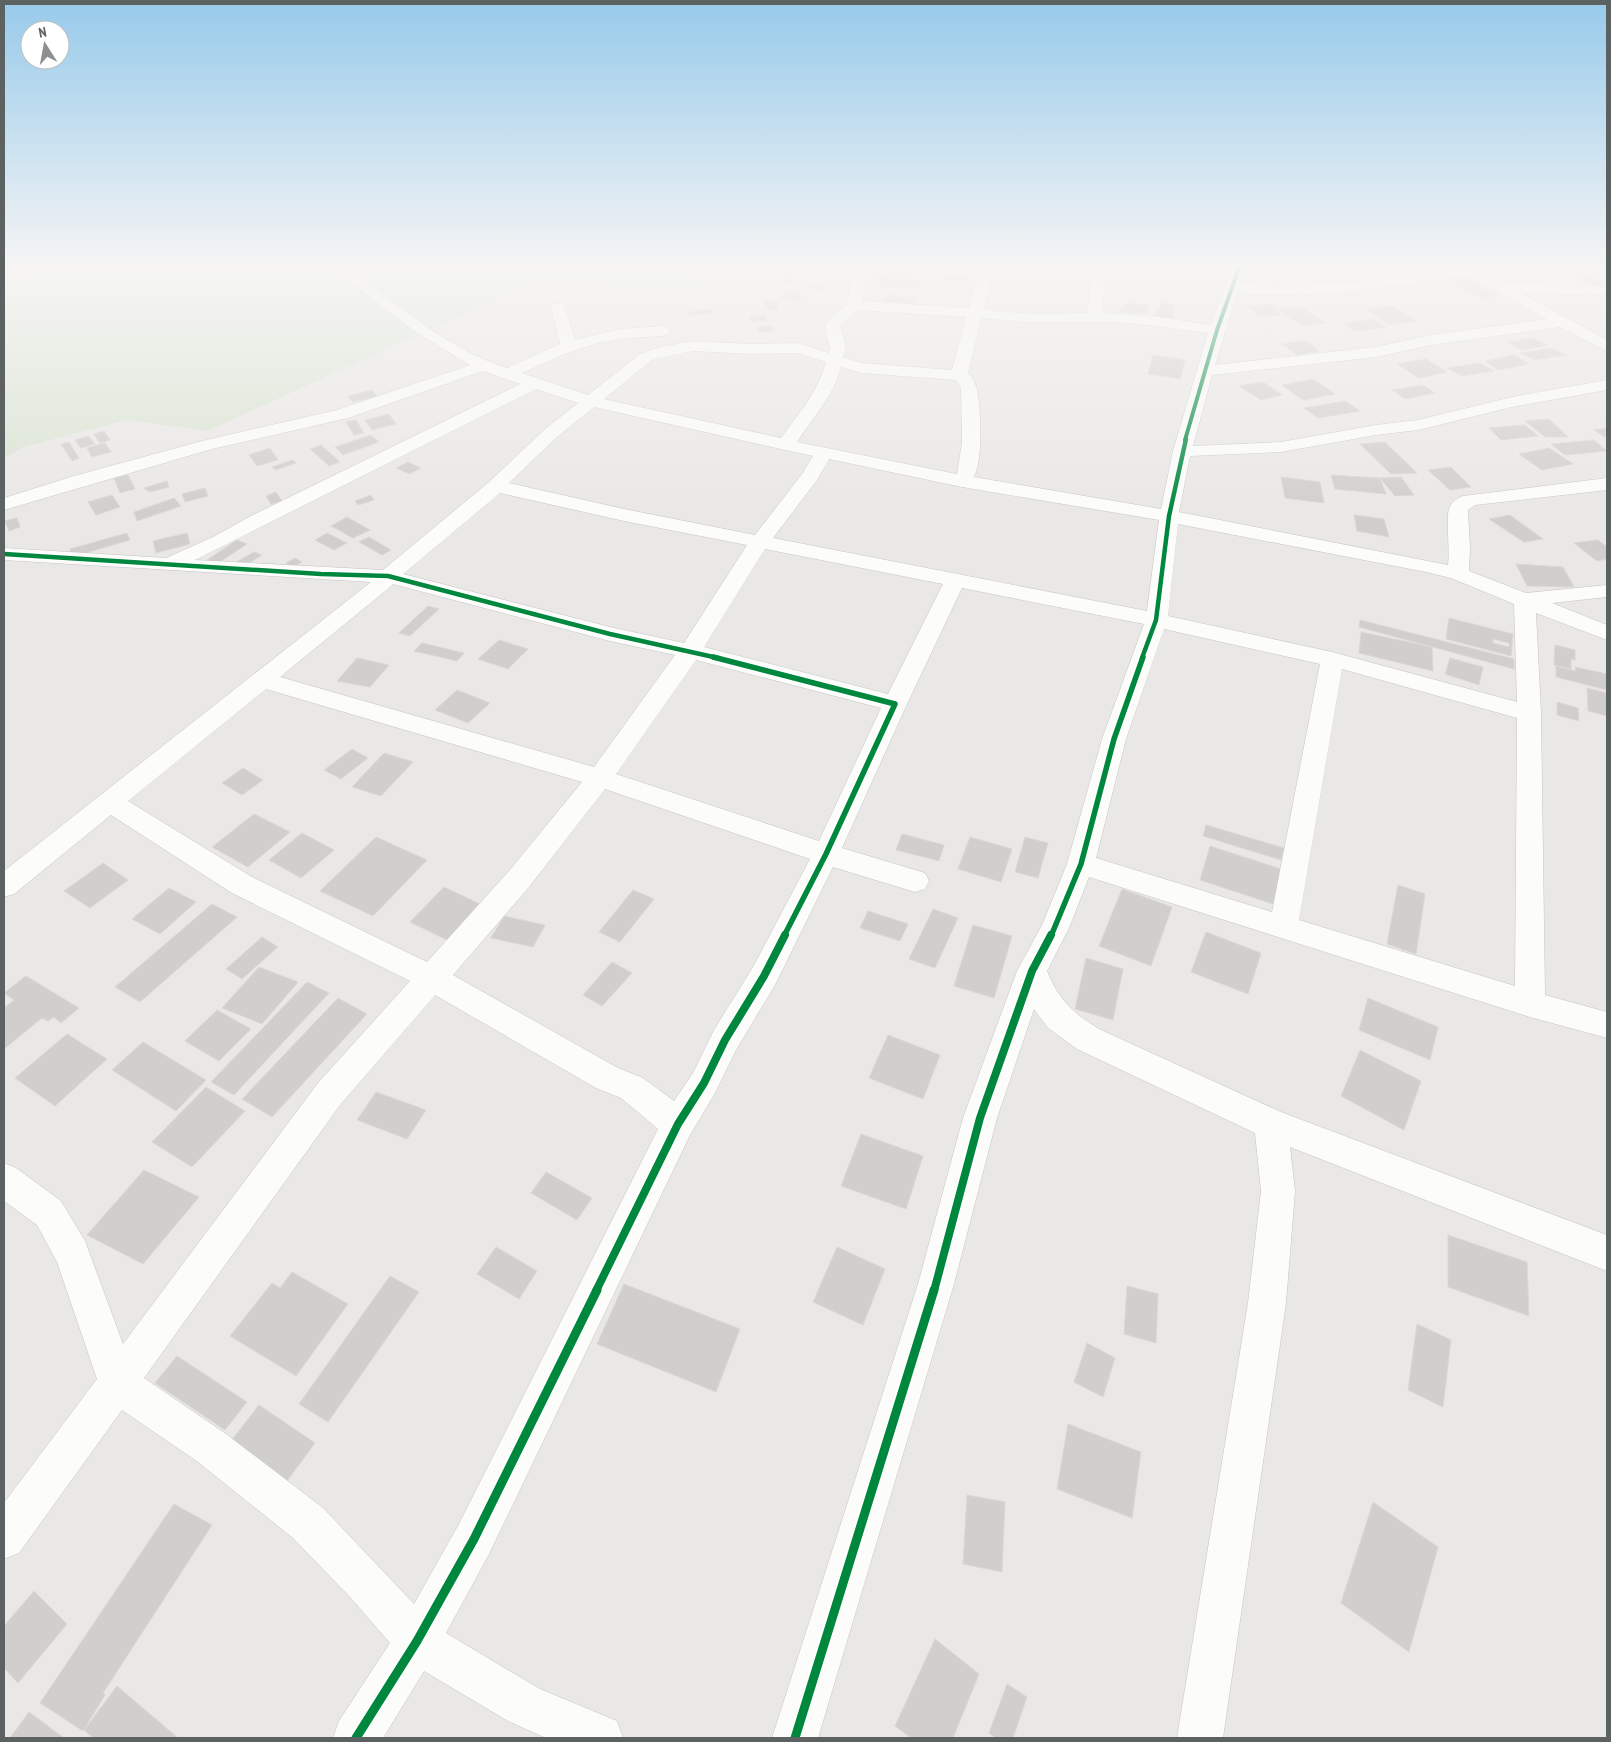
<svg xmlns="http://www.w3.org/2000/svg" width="1611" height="1742" viewBox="0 0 1611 1742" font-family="'PT Sans Narrow',sans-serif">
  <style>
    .green { fill: #dae4d3 }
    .building { fill: #d1cfce; stroke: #dad7d5; fill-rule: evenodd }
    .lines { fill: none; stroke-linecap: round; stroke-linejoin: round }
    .minor-casing { stroke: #c6c5c4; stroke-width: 1 }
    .minor { fill: #fcfcfb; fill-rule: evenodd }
    .cycleway-far4-casing { stroke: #fff; stroke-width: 5.5 }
    .cycleway-far3-casing { stroke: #fff; stroke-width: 7 }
    .cycleway-far2-casing { stroke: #fff; stroke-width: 9 }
    .cycleway-far1-casing { stroke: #fff; stroke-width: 11 }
    .cycleway-casing { stroke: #fff; stroke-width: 12 }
    .cycleway-far4 { stroke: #00873e; stroke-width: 4 }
    .cycleway-far3 { stroke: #00873e; stroke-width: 4.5 }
    .cycleway-far2 { stroke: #00873e; stroke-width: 5.5 }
    .cycleway-far1 { stroke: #00873e; stroke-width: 8 }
    .cycleway { stroke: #00873e; stroke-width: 9 }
  </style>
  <rect width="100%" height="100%" fill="#eae8e6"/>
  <path class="green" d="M 101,268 L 670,268 L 716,291 L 546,277 L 207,431 L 127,420 L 23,447 L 4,458 L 4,279 Z"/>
  <path class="building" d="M 881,268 L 908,268 L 907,273 L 880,271 Z
    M 918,268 L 930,268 L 930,273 L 918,273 Z
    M 944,274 L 968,275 L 967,281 L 943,280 Z
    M 1577,275 L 1595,276 L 1607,287 L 1589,286 Z
    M 876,277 L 922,280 L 920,288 L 873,285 Z
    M 1465,277 L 1499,296 L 1482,298 L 1446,279 Z
    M 789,278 L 803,282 L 796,286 L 782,282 Z
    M 812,285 L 828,286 L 827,290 L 811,289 Z
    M 791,292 L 804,298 L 793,302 L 780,296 Z
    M 888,295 L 914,298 L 911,304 L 885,301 Z
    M 765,301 L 778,301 L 777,309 L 765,309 Z
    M 1125,303 L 1149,305 L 1145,314 L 1118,312 Z
    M 1162,303 L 1176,304 L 1172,319 L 1153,316 Z
    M 1272,304 L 1280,315 L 1259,317 L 1249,306 Z
    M 1393,306 L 1417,321 L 1390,325 L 1365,309 Z
    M 1301,307 L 1325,323 L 1303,326 L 1277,310 Z
    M 709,309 L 712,313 L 691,316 L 688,312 Z
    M 765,315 L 767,321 L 752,322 L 750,317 Z
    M 1372,319 L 1386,327 L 1356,331 L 1343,323 Z
    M 759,326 L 773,326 L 772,332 L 758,332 Z
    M 1534,338 L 1547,346 L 1521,350 L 1508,342 Z
    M 1305,340 L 1319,351 L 1297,355 L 1282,344 Z
    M 1551,348 L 1566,355 L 1535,360 L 1520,353 Z
    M 1153,355 L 1185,360 L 1180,379 L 1148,374 Z
    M 1514,355 L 1529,364 L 1498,370 L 1485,361 Z
    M 1426,359 L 1447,372 L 1419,378 L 1397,364 Z
    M 1480,363 L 1494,371 L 1462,376 L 1447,368 Z
    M 1313,379 L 1335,394 L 1303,400 L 1282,385 Z
    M 1263,382 L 1282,395 L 1261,400 L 1239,386 Z
    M 1423,385 L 1435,393 L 1405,399 L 1392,390 Z
    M 372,390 L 377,396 L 353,402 L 348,396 Z
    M 1345,401 L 1360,411 L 1318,418 L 1304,408 Z
    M 389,414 L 396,424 L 372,430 L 365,420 Z
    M 1549,419 L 1568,437 L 1545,437 L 1525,421 Z
    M 356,420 L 364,433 L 354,435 L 346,422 Z
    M 1525,425 L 1538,436 L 1501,440 L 1489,428 Z
    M 1607,428 L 1607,437 L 1605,437 L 1594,430 Z
    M 104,431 L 110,440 L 100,443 L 94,434 Z
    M 371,435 L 379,442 L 343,455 L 335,447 Z
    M 88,436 L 95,444 L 81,448 L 75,440 Z
    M 1594,440 L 1607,451 L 1565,455 L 1551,444 Z
    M 69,442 L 79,458 L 72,461 L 61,444 Z
    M 1385,442 L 1417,473 L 1391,474 L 1360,444 Z
    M 105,443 L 111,452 L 92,457 L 87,448 Z
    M 321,445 L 340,462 L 329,466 L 310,449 Z
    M 270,448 L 278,460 L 257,466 L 249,455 Z
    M 1549,448 L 1573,464 L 1542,470 L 1519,454 Z
    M 292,460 L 296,463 L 276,470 L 272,467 Z
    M 408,462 L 421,468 L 410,474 L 396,468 Z
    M 1451,467 L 1471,487 L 1450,490 L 1428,470 Z
    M 128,475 L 135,489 L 120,493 L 114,478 Z
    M 1331,475 L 1380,478 L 1386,494 L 1335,489 Z
    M 1281,477 L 1320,482 L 1324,503 L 1285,498 Z
    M 1401,477 L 1414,495 L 1395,496 L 1380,478 Z
    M 167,481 L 169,487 L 150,492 L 144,488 Z
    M 205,488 L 208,496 L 185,502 L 182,494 Z
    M 276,492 L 282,501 L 271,504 L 266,496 Z
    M 112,495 L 120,507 L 96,515 L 88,502 Z
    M 371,495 L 374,500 L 358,505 L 355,501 Z
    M 174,498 L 181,506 L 137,521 L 134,512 Z
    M 1354,515 L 1384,519 L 1389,537 L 1357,531 Z
    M 1510,515 L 1543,539 L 1524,542 L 1489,519 Z
    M 347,517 L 370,530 L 353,538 L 331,526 Z
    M 17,518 L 20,527 L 9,531 L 5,521 Z
    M 127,533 L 130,540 L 72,557 L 70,549 Z
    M 187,533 L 190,544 L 156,553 L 153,541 Z
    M 327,533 L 347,543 L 334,550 L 315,540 Z
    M 369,537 L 391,550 L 382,555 L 359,542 Z
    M 237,540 L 247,544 L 217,564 L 207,560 Z
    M 1598,540 L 1607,547 L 1607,559 L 1597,561 L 1574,543 Z
    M 254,552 L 262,555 L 241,568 L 233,564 Z
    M 295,558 L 302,562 L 293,567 L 286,563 Z
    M 1516,564 L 1563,567 L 1574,587 L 1527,586 Z
    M 428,606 L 439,609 L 410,636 L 399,633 Z
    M 1449,618 L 1513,634 L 1511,656 L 1446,639 ZM 1493,639 L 1509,643 L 1509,647 L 1493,643 Z
    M 1360,620 L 1514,659 L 1514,669 L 1359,627 Z
    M 1361,632 L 1432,647 L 1433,671 L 1359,653 Z
    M 499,640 L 528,649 L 508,669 L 478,659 Z
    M 422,643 L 464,653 L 457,661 L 414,651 Z
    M 1555,645 L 1575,650 L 1575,660 L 1571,659 L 1571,669 L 1554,665 Z
    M 357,658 L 389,665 L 370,687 L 337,681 Z
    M 1450,658 L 1483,667 L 1479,685 L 1445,674 Z
    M 1556,666 L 1576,671 L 1575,667 L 1607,674 L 1607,690 L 1556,677 Z
    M 1587,688 L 1607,693 L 1607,716 L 1588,711 Z
    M 457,690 L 490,703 L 468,723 L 435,710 Z
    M 1557,702 L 1578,708 L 1579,721 L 1557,715 Z
    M 352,749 L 368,758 L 341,779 L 324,770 Z
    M 384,753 L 413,762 L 381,796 L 352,787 Z
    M 243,768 L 263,780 L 242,795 L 222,783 Z
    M 254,814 L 290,832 L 248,867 L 212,847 Z
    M 1206,825 L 1284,848 L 1281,860 L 1203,836 Z
    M 302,833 L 334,850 L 301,878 L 269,860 Z
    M 902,834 L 944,845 L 939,861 L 896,850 Z
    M 376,837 L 427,860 L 373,916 L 320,891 Z
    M 970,837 L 1012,849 L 1001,882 L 958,869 Z
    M 1025,837 L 1048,843 L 1038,878 L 1015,872 Z
    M 1210,846 L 1281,869 L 1273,904 L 1200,880 Z
    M 103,863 L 128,880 L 90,908 L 64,891 Z
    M 1398,885 L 1425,894 L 1416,954 L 1387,944 Z
    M 444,887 L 482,905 L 449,941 L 410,922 Z
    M 169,888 L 196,902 L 160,934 L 132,919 Z
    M 1122,889 L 1172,907 L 1151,966 L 1099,946 Z
    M 633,890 L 654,899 L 620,942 L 599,932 Z
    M 212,904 L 237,917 L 140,1002 L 115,987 Z
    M 933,909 L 958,918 L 935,968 L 909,959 Z
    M 868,911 L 908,924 L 900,941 L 860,928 Z
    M 504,916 L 545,925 L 533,947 L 491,938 Z
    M 973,925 L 1012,936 L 994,998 L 954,986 Z
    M 1206,932 L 1261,953 L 1248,994 L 1191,972 Z
    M 262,937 L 278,947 L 242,979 L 226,969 Z
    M 1086,958 L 1123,969 L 1113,1020 L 1075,1009 Z
    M 612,962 L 632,973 L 602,1006 L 583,995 Z
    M 259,967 L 298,982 L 262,1024 L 222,1008 Z
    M 26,976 L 79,1008 L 61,1023 L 54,1017 L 48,1021 L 42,1018 L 4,1049 L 4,1008 L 14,1000 L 4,993 Z
    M 307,982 L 329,993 L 234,1095 L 211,1082 Z
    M 338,998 L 367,1014 L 272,1117 L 242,1099 Z
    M 1368,998 L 1438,1027 L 1430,1060 L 1359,1030 Z
    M 217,1010 L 251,1029 L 219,1061 L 185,1041 Z
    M 67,1034 L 107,1059 L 55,1106 L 15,1078 Z
    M 888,1035 L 940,1055 L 923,1099 L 869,1078 Z
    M 143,1042 L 206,1080 L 176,1111 L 112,1070 Z
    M 1360,1050 L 1421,1081 L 1404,1130 L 1341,1096 Z
    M 206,1087 L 245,1111 L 192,1167 L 152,1142 Z
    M 376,1092 L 426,1110 L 407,1139 L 357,1120 Z
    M 861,1134 L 923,1156 L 906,1209 L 841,1186 Z
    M 144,1170 L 199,1197 L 143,1264 L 87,1235 Z
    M 546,1172 L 592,1198 L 577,1220 L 531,1193 Z
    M 1448,1235 L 1527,1262 L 1529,1316 L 1448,1287 Z
    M 496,1247 L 537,1271 L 519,1299 L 477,1274 Z
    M 837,1247 L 885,1269 L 863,1325 L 813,1302 Z
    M 292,1272 L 348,1304 L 296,1376 L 230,1336 L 272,1283 L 280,1288 Z
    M 390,1276 L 419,1292 L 328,1422 L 299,1404 Z
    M 624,1284 L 740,1329 L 716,1392 L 597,1344 Z
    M 1127,1286 L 1158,1294 L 1156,1343 L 1124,1334 Z
    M 1417,1324 L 1451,1340 L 1443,1407 L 1408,1390 Z
    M 1087,1343 L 1115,1358 L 1103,1397 L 1074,1382 Z
    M 177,1356 L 247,1402 L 225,1430 L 155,1383 Z
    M 259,1405 L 315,1443 L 287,1481 L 231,1441 Z
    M 1068,1424 L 1141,1452 L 1132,1518 L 1057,1489 Z
    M 967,1495 L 1005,1502 L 1002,1572 L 963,1564 Z
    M 1373,1502 L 1438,1547 L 1409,1652 L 1341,1603 Z
    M 174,1504 L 212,1525 L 103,1693 L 105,1695 L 83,1731 L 40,1703 Z
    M 34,1591 L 67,1624 L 18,1683 L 4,1668 L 4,1626 Z
    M 935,1639 L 979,1674 L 953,1738 L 911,1738 L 895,1726 Z
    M 1007,1684 L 1027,1697 L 1013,1738 L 996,1738 L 989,1733 Z
    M 117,1686 L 178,1738 L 93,1738 L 84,1730 Z
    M 29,1712 L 64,1738 L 10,1738 Z"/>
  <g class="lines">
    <g class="minor-casing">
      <path id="minor" d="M 332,268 L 348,268 C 396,304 449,350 507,368 L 560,344 L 551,307 L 553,304 L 563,304 L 565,307 L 575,340 L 620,329 L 663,326 L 668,328 L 671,331 L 668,334 L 663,336 L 625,338 L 595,344 L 567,353 L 522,373 L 588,395 L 640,354 L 660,347 L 693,341 L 750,344 L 797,343 L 829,353 L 830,347 L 825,329 L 826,323 L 847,304 L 854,268 L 868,268 L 862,301 L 969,308 L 980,268 L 994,268 L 983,310 L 1034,314 L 1087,313 L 1092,280 L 1091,268 L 1105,268 L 1106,280 L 1102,313 L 1159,317 L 1211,325 L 1232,268 L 1246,268 L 1240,284 C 1314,291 1386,278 1458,268 L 1476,268 L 1505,284 L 1607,287 L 1607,295 L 1521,293 L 1607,340 L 1607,351 L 1560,327 L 1431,345 L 1376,357 L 1212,375 L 1193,446 L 1281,442 L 1376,425 L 1418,420 L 1512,397 L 1607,380 L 1607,390 L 1512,407 L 1418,430 L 1376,435 L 1281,452 L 1190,456 L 1179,512 L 1448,565 C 1450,553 1446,517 1449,509 C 1451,502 1457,499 1463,496 L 1607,478 L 1607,490 L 1475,505 L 1468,510 L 1470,549 L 1469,571 L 1526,593 L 1607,585 L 1607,597 L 1552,603 L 1607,625 L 1607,640 L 1536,613 L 1541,713 L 1545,995 L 1607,1012 L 1607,1038 L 1530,1017 L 1089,877 L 1069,928 L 1047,971 C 1058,999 1074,1014 1099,1029 L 1281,1112 L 1607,1235 L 1607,1271 L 1290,1147 L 1295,1191 L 1286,1303 L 1223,1738 L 1177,1738 L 1248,1303 L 1261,1191 L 1255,1133 L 1077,1049 L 1048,1028 L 1034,1009 L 997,1118 L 954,1284 L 818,1738 L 772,1738 L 918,1284 L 963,1118 L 1017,971 L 1042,925 L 1067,864 L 1102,739 L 1144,624 L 962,588 L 907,704 L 842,848 L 925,873 L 929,881 L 925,889 L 915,892 L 833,867 L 775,985 L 736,1050 L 715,1093 L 690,1135 L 489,1554 L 446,1633 L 540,1689 L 617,1721 L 623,1738 L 546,1738 L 508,1721 L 424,1671 L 383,1738 L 333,1738 L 339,1721 L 390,1643 L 351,1598 L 293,1538 L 198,1462 L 122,1410 L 19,1553 L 4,1559 L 4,1503 L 97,1379 L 57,1262 L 37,1225 L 4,1201 L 4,1163 L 16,1168 L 61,1201 L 85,1241 L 123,1344 L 318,1083 L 410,981 L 232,893 L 111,815 L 14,894 L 4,897 L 4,871 L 371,582 L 4,560 L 4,548 L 166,558 L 213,537 L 249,517 L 520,384 L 483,371 L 348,418 L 212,449 L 4,510 L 4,498 L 74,476 L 202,441 L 337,410 L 470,365 L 417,333 ZM 1468,275 L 1547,319 L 1431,335 L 1376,347 L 1215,365 L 1237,293 C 1315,300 1391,286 1468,275 ZM 858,310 L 966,317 L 952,370 L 862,363 L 843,357 L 846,347 L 841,329 L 841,324 ZM 981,318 C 1019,323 1055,322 1093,322 C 1131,321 1171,328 1208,333 L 1173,451 L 1161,509 L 974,477 C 983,461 981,409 977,390 C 976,384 972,377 968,373 ZM 693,351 L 750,354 L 796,353 L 826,362 C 818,391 799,414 781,438 L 604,399 L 652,360 ZM 841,367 L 861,373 L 956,380 L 961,388 L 962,443 L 957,474 L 797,442 C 813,418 834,395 841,367 ZM 536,389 L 578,403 L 545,429 L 489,482 L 383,570 L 195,560 ZM 594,407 L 785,450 L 813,456 L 802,474 L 755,535 L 624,509 L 509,483 L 557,437 ZM 829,459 L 962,487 L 1159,520 L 1147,611 L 773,538 L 817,480 ZM 500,493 L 624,521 L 747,545 L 684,643 L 610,627 L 403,574 ZM 1178,524 L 1426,572 L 1451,578 L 1514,604 L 1517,702 L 1332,652 L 1168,616 ZM 765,549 L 943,584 L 888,694 L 704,647 ZM 393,584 L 610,641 L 675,655 L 594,767 L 280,677 L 384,592 ZM 1164,629 L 1320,664 L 1272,912 L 1096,858 L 1126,739 ZM 696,660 L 881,708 L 819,841 L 616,774 ZM 1342,669 L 1517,718 L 1515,986 L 1299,920 ZM 266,689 L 582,782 L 509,871 L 427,962 L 252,877 L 128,801 ZM 605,789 L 810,859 L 753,967 L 714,1030 L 693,1073 L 674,1101 L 643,1078 L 618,1068 L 453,975 L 529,887 ZM 435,995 L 596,1088 L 621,1098 L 658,1129 L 459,1524 L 414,1604 L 323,1508 L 226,1434 L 144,1378 L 340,1105 Z"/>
    </g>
    <use href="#minor" class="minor"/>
    <g class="cycleway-far4-casing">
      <path id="cycleway-far4" d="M 1185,440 L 1217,330 L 1239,268"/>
    </g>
    <g class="cycleway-far3-casing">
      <path id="cycleway-far3" d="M 4,554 L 321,574 L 388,576 L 610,634 L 718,658
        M 1142,658 L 1156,620 L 1169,516 L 1186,439"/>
    </g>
    <g class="cycleway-far2-casing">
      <path id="cycleway-far2" d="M 713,657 L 895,704 L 826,854 L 784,936
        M 1051,936 L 1081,864 L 1114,739 L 1143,657"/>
    </g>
    <g class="cycleway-far1-casing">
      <path id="cycleway-far1" d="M 596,1291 L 678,1124 L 704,1083 L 725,1040 L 764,976 L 785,935
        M 934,1291 L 980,1118 L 1032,971 L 1051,935"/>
    </g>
    <g class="cycleway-casing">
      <path id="cycleway" d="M 356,1738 L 417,1641 L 474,1539 L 597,1290
        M 795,1738 L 934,1290"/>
    </g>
    <use href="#cycleway-far4" class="cycleway-far4"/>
    <use href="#cycleway-far3" class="cycleway-far3"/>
    <use href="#cycleway-far2" class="cycleway-far2"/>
    <use href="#cycleway-far1" class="cycleway-far1"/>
    <use href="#cycleway" class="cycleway"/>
  </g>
  <linearGradient id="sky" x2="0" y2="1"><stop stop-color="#97caeb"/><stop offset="0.52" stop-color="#f6f5f4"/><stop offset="1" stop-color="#f6f5f4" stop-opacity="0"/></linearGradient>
  <rect width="1611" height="512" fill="url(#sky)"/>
  <rect width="1611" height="1742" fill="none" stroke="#5c6162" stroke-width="10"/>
  <g transform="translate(45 45) rotate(349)"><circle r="24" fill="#ffffff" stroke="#bec0c0"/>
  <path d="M0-4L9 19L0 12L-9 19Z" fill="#8e9090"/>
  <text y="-8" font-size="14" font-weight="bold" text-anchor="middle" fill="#5c6162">N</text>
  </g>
</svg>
